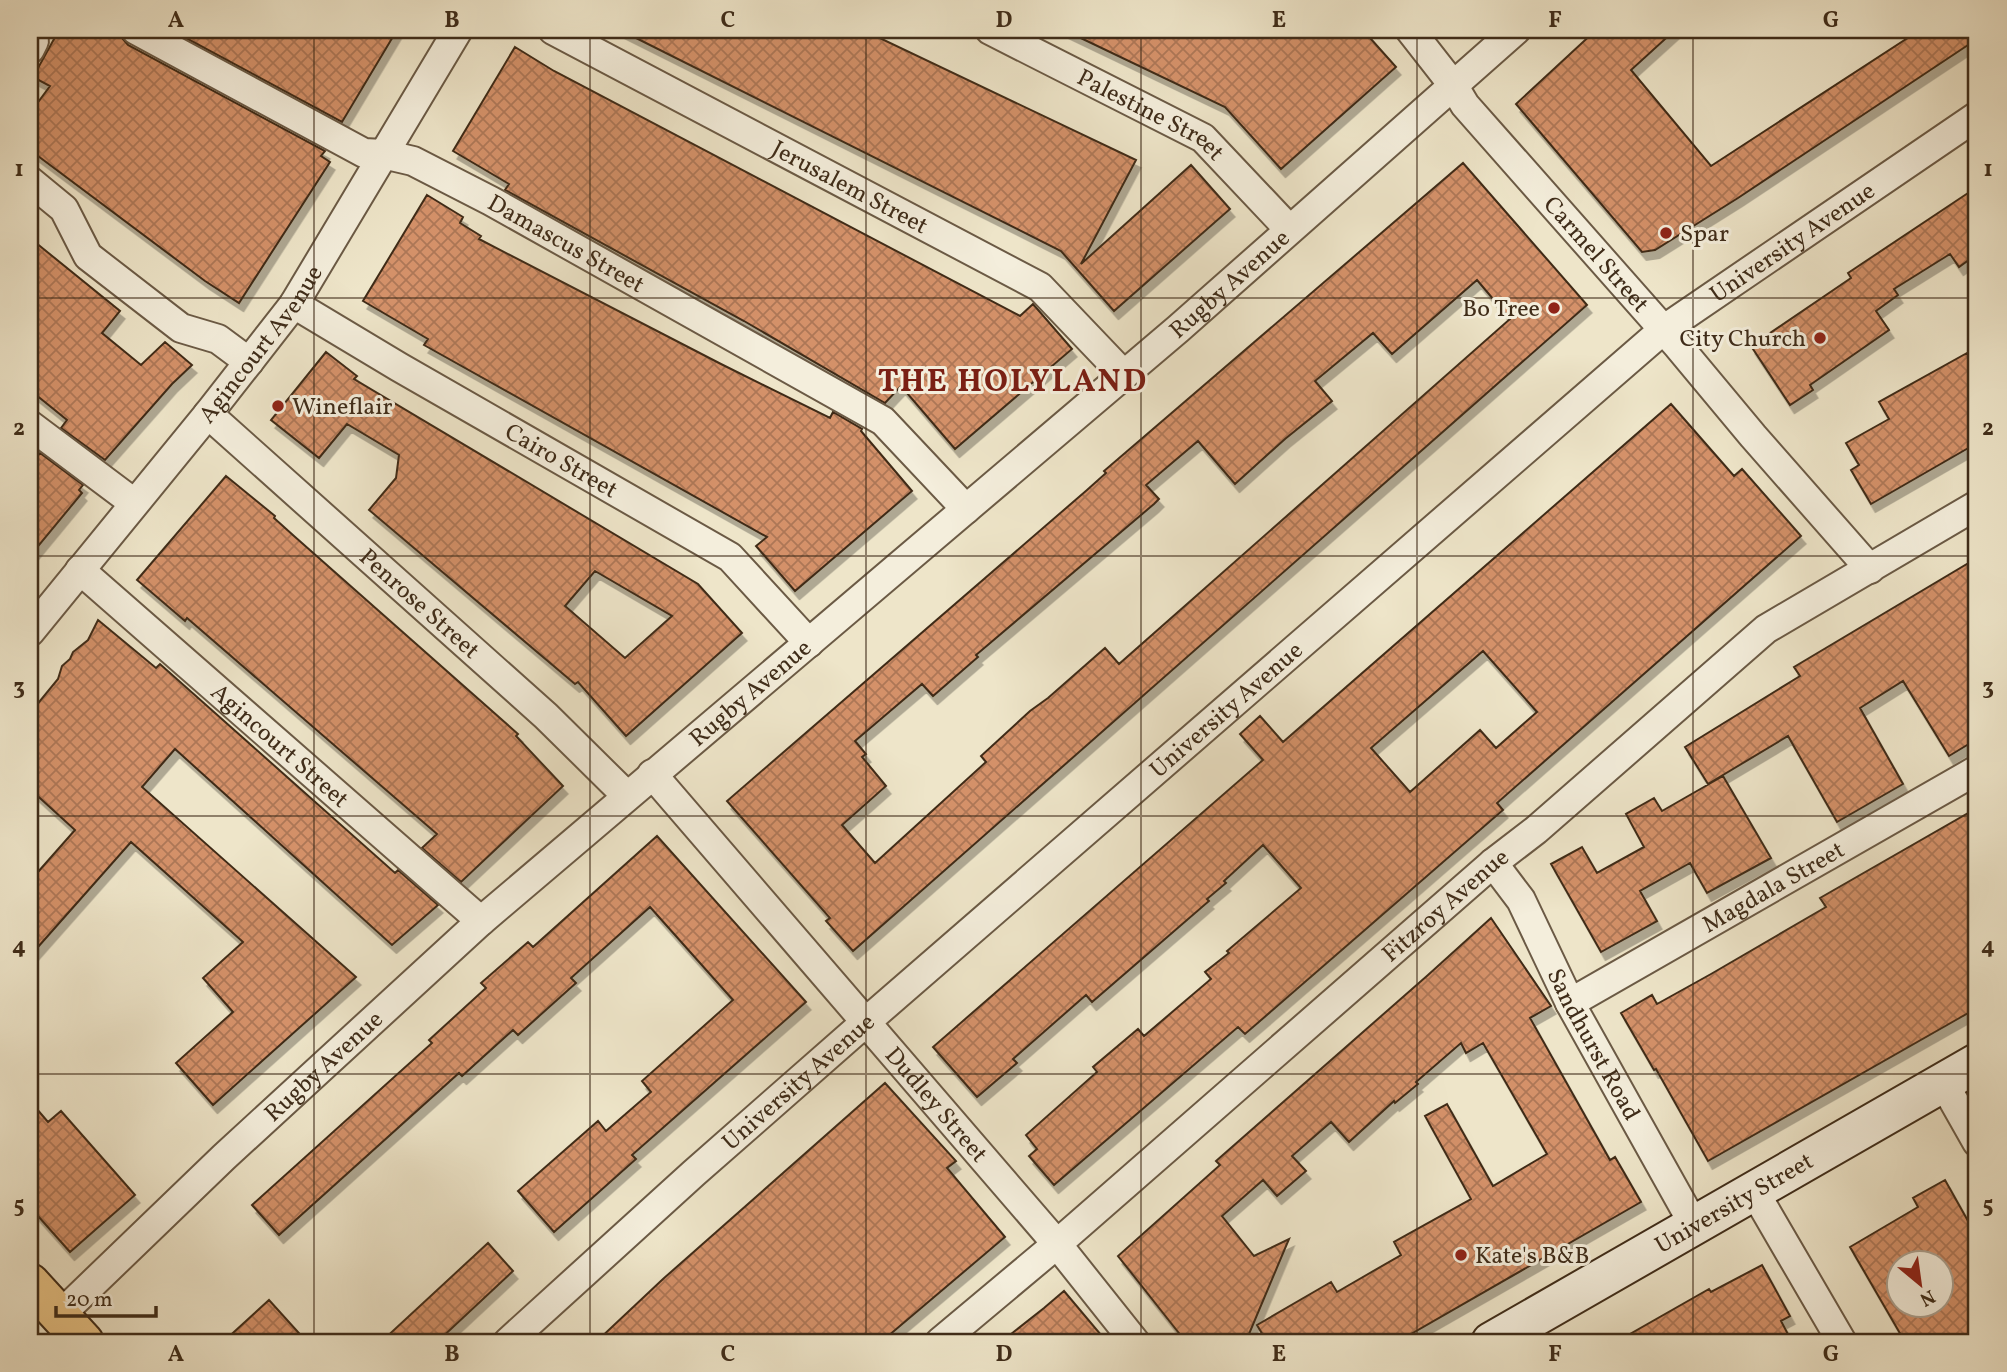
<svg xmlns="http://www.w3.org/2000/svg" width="2007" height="1372" viewBox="0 0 2007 1372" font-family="Vollkorn,serif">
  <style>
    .building { fill: url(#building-cross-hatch); stroke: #3f2c19; stroke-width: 2; fill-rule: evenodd; filter: url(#shadow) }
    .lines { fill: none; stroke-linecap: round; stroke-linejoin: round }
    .street-casing { stroke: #6b5a45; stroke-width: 32 }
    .secondary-casing { stroke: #3f2c19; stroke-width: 42 }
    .primary-casing { stroke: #3f2c19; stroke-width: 42 }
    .street { stroke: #f4eedc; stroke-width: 28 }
    .secondary { stroke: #f4eedc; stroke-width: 38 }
    .primary { stroke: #e7c284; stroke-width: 38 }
    .grid { fill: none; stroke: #3f2c19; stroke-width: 2; stroke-opacity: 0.55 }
    .poi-dot { fill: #8f2418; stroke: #f4eedc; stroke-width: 2.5 }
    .labels { text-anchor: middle; stroke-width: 6; stroke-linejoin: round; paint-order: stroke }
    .street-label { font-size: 24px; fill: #3f2c19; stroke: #f4eedc }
    .poi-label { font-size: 24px; fill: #3f2c19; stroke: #f4eedc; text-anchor: start }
    .district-label { font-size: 32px; font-weight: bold; letter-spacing: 2px; fill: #7a1f14; stroke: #f4eedc }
    .neatline { fill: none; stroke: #3f2c19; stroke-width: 2.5 }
    .grid-label { font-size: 23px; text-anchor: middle; font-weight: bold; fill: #3f2c19 }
  </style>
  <defs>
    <pattern id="building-cross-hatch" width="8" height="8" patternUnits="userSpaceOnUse" patternTransform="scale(1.75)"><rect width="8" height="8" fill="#d49169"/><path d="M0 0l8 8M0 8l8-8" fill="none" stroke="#ad7756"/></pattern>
    <filter id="shadow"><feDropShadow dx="4.5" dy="8" stdDeviation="0" flood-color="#0004"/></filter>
  </defs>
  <rect width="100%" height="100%" fill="#eee5c9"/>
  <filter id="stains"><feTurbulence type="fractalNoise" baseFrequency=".00286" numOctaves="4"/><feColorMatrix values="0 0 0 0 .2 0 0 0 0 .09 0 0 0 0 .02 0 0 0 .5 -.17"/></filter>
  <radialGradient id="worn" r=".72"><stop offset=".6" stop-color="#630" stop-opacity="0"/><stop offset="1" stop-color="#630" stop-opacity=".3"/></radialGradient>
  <path class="building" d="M 59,30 L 119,30 L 122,38 L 128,45 L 325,151 L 321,156 L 330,162 L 239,303 L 205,281 L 30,150 L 30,113 L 50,86 L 33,77 Z
    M 171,30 L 397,30 L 342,122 Z
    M 620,30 L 863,30 L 1136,160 L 1081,264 L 1191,165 L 1230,209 L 1114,311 L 1061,251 Z
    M 1064,30 L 1363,30 L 1396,67 L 1281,169 L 1225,107 Z
    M 1596,30 L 1675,30 L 1631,70 L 1711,166 L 1920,30 L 1977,30 L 1977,39 L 1738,198 L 1655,250 L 1642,252 L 1516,104 Z
    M 515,47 L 554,71 L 1020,316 L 1033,304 L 1072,349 L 955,449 L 901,386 L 885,403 L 744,321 L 505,190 L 509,184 L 453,151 Z
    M 1463,163 L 1587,305 L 853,951 L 826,921 L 830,918 L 727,801 L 1087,490 L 1106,473 L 1104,471 L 1139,441 ZM 1477,280 L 1510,319 L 1119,664 L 1105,648 L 1048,698 L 1030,711 L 981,756 L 986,762 L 875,863 L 842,825 L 886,786 L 862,757 L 866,754 L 855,741 L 922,684 L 933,696 L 978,657 L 976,655 L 1154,504 L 1159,499 L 1146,485 L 1198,441 L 1235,484 L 1285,439 L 1332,401 L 1315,381 L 1373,333 L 1392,354 Z
    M 1977,187 L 1977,254 L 1959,267 L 1950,254 L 1894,289 L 1898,295 L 1876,311 L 1889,330 L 1810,385 L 1813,390 L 1790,405 L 1751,346 L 1851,278 L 1848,273 Z
    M 427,195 L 463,217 L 460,223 L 481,236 L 479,239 L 721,364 L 830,418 L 833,412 L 862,429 L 861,431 L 912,491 L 795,591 L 756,546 L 767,537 L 424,345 L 428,339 L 363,301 Z
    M 30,238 L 120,311 L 102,333 L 141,365 L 165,342 L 192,365 L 172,384 L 105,460 L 61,428 L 67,420 L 30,390 Z
    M 326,352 L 357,376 L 354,379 L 698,584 L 742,633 L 626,736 L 578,682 L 575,684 L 369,510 L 396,478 L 399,455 L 347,424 L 319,458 L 271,420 ZM 595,571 L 672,616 L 625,658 L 565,606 Z
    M 1967,353 L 1977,370 L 1977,443 L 1871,504 L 1851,470 L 1859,465 L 1846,443 L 1889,419 L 1879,402 Z
    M 1671,404 L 1734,476 L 1742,469 L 1801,536 L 1497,803 L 1503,810 L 1366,929 L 1245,1034 L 1238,1027 L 1054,1185 L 1029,1156 L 1037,1149 L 1026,1135 L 1097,1072 L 1093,1067 L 1138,1029 L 1144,1036 L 1211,979 L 1205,972 L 1229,953 L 1227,951 L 1301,888 L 1263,845 L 1224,881 L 1226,883 L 1207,899 L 1209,901 L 1092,1002 L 1086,995 L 1013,1059 L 1017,1063 L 977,1097 L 933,1047 L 1263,760 L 1240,734 L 1260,716 L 1283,742 ZM 1483,651 L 1537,712 L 1496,748 L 1480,730 L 1410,792 L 1371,748 Z
    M 40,453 L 83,485 L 79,490 L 82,493 L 30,556 L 30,465 Z
    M 226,476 L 275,516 L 274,518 L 294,536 L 518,734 L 516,736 L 563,786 L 461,882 L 422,848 L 437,834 L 187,618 L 185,621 L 137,580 Z
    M 1977,558 L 1977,739 L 1949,756 L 1903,681 L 1860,708 L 1903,784 L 1837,822 L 1788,736 L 1708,784 L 1685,747 L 1800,676 L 1794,667 Z
    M 98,620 L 156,668 L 160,664 L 395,873 L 398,870 L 438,905 L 392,945 L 175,749 L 142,787 L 356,977 L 213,1105 L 176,1063 L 233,1012 L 203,978 L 243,942 L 131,842 L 30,956 L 30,881 L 75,830 L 30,789 L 30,713 L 58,679 L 62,666 L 70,659 L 73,652 L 88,640 Z
    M 1723,776 L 1771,858 L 1707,893 L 1690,863 L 1640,891 L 1657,921 L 1601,952 L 1551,864 L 1582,847 L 1597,873 L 1644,847 L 1626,814 L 1654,798 L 1662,811 Z
    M 1977,808 L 1977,1008 L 1708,1161 L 1656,1069 L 1654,1070 L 1621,1013 L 1652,995 L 1657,1004 L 1711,974 L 1826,907 L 1820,898 Z
    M 657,836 L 806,1002 L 632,1155 L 636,1159 L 554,1232 L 518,1191 L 598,1121 L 606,1131 L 651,1092 L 642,1081 L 733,1000 L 650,907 L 571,978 L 576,983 L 518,1035 L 513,1030 L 462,1076 L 459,1073 L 279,1235 L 252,1205 L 432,1043 L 429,1040 L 486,988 L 481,983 L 528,942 L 533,947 Z
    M 1491,918 L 1551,1006 L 1530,1018 L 1610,1160 L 1615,1157 L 1641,1202 L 1397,1342 L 1267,1342 L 1257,1325 L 1331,1282 L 1337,1292 L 1401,1255 L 1394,1242 L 1471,1199 L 1425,1116 L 1447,1104 L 1493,1186 L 1547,1154 L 1483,1043 L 1466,1053 L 1461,1043 L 1416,1082 L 1418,1084 L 1395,1103 L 1394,1101 L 1349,1142 L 1331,1122 L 1292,1156 L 1306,1171 L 1277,1196 L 1263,1180 L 1222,1216 L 1254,1256 L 1289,1239 L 1249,1334 L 1236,1342 L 1186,1342 L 1118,1256 L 1220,1165 L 1216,1161 L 1428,975 Z
    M 885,1083 L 956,1161 L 947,1168 L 1005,1237 L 881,1342 L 596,1342 L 663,1279 Z
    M 30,1101 L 48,1122 L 61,1111 L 135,1195 L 70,1252 L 30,1207 Z
    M 1945,1180 L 1977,1237 L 1977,1342 L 1905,1342 L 1850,1247 L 1918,1207 L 1913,1198 ZM 1899,1264 L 1941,1264 L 1941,1306 L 1899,1306 Z
    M 488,1243 L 513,1271 L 437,1342 L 381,1342 Z
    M 1762,1265 L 1790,1316 L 1781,1321 L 1792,1342 L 1616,1342 L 1709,1289 L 1711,1292 Z
    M 1064,1291 L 1107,1342 L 1001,1342 L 1044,1308 Z
    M 269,1300 L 307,1342 L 223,1342 Z"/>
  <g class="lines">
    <g class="street-casing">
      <g id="street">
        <path id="s1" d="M 136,30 L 364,153 L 383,154 L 413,161 L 491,201 L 883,421 L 966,509"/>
        <path id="s2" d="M 553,30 L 1040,287 L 1124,375"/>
        <path id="s3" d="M 990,30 L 1203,138 L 1289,229"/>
        <path id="s4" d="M 1410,30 L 1453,85 L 1465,105 L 1678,346 L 1753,436 L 1870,569"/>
        <path d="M 30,49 L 34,41 L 32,30"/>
        <path d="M 30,181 L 64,209 L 88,256 L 181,328 L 218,339 L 249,362"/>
        <path id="s5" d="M 294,304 L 399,367 L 730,557 L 809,643"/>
        <path id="s6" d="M 208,414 L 546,716 L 626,795"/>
        <path d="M 30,425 L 134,503"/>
        <path id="s7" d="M 80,570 L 481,921"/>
        <path id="s8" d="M 30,632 L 208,414 L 294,304 L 458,30"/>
        <path id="s9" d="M 652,774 L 1057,1244 L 1135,1342"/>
        <path id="s10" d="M 1493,863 L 1521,900 L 1570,1003 L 1694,1225"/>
        <path id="s11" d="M 1570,1003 L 1977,770"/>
        <path d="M 1943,1082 L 1977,1142"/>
        <path d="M 1754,1191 L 1842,1342"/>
        <path id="s12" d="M 59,1316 L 224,1157 L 481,921 L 1178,329 L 1516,30"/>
        <path id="s13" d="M 508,1342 L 694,1173 L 867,1021 L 1663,330 L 1977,116"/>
        <path id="s14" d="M 940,1342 L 1057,1244 L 1493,863 L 1536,830 L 1766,629 L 1977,505"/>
      </g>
    </g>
    <g class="secondary-casing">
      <g id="secondary">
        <path id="s15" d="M 1491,1342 L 1977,1063"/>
      </g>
    </g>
    <g class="primary-casing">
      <path id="primary" d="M 30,1283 L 84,1342"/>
    </g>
    <use href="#street" class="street"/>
    <use href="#secondary" class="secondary"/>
    <use href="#primary" class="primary"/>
  </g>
  <path class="grid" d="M 314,30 L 314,1342M 590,30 L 590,1342M 866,30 L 866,1342M 1141,30 L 1141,1342M 1417,30 L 1417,1342M 1693,30 L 1693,1342M 30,298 L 1977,298M 30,556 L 1977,556M 30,816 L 1977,816M 30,1074 L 1977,1074"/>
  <g class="poi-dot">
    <circle cx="1666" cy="233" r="7"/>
    <circle cx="1554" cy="308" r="7"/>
    <circle cx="1820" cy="338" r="7"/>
    <circle cx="278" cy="406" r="7"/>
    <circle cx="1461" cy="1255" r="7"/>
  </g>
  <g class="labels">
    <g class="street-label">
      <text dy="8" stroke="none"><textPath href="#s3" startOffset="182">Palestine Street</textPath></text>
      <text dy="8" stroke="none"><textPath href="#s2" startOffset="336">Jerusalem Street</textPath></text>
      <text dy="8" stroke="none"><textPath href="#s13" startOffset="1692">University Avenue</textPath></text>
      <text dy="8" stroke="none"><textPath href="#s1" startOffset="483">Damascus Street</textPath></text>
      <text dy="8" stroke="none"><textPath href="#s4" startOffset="292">Carmel Street</textPath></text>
      <text dy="8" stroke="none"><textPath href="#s12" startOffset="1561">Rugby Avenue</textPath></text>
      <text dy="8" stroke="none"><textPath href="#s8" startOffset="369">Agincourt Avenue</textPath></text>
      <text dy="8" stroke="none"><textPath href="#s5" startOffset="310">Cairo Street</textPath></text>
      <text dy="8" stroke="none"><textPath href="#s6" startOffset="284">Penrose Street</textPath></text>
      <text dy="8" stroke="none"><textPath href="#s12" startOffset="931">Rugby Avenue</textPath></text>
      <text dy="8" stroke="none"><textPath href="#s13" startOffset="957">University Avenue</textPath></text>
      <text dy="8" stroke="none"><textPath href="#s7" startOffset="266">Agincourt Street</textPath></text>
      <text dy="8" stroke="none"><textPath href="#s11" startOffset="234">Magdala Street</textPath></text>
      <text dy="8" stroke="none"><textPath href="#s14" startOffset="668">Fitzroy Avenue</textPath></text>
      <text dy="8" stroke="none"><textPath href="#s10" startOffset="208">Sandhurst Road</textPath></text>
      <text dy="8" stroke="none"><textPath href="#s12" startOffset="364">Rugby Avenue</textPath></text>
      <text dy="8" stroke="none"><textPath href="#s13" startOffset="390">University Avenue</textPath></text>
      <text dy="8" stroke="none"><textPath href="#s9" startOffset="436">Dudley Street</textPath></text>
      <text dy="8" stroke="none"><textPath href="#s15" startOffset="280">University Street</textPath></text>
    </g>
    <g class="poi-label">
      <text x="1680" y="241">Spar</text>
      <text x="1540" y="316" text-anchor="end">Bo Tree</text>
      <text x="1806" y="346" text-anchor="end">City Church</text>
      <text x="292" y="414">Wineflair</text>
      <text x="1475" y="1263">Kate's B&amp;B</text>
    </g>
    <g class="district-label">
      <text x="1013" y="391">THE HOLYLAND</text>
    </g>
  </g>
  <rect width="2007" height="1372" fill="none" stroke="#eee5c9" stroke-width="77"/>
  <g transform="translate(1920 1284) rotate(151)"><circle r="33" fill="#f4eedc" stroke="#aca08e" stroke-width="2"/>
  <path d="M0-5L12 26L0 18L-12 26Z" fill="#8f2418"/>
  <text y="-10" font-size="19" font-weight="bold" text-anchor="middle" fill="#3f2c19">N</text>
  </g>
  <path d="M56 1306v10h100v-10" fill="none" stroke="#3f2c19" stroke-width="3.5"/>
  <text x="66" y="1306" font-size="21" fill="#3f2c19" stroke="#f4eedc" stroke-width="5" paint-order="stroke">20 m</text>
  <rect x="38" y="38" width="1930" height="1296" class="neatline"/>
  <g class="grid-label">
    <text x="176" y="27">A</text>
    <text x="452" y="27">B</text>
    <text x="728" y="27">C</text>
    <text x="1004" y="27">D</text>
    <text x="1279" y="27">E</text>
    <text x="1555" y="27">F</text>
    <text x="1831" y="27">G</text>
    <text x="19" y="176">1</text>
    <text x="1988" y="176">1</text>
    <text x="19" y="435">2</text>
    <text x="1988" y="435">2</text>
    <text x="19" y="694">3</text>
    <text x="1988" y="694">3</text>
    <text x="19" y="953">4</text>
    <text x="1988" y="953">4</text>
    <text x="19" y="1212">5</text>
    <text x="1988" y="1212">5</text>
    <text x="176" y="1361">A</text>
    <text x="452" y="1361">B</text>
    <text x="728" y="1361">C</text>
    <text x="1004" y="1361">D</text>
    <text x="1279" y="1361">E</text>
    <text x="1555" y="1361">F</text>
    <text x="1831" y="1361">G</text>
  </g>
  <rect width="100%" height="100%" filter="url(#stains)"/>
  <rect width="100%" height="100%" fill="url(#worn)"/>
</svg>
